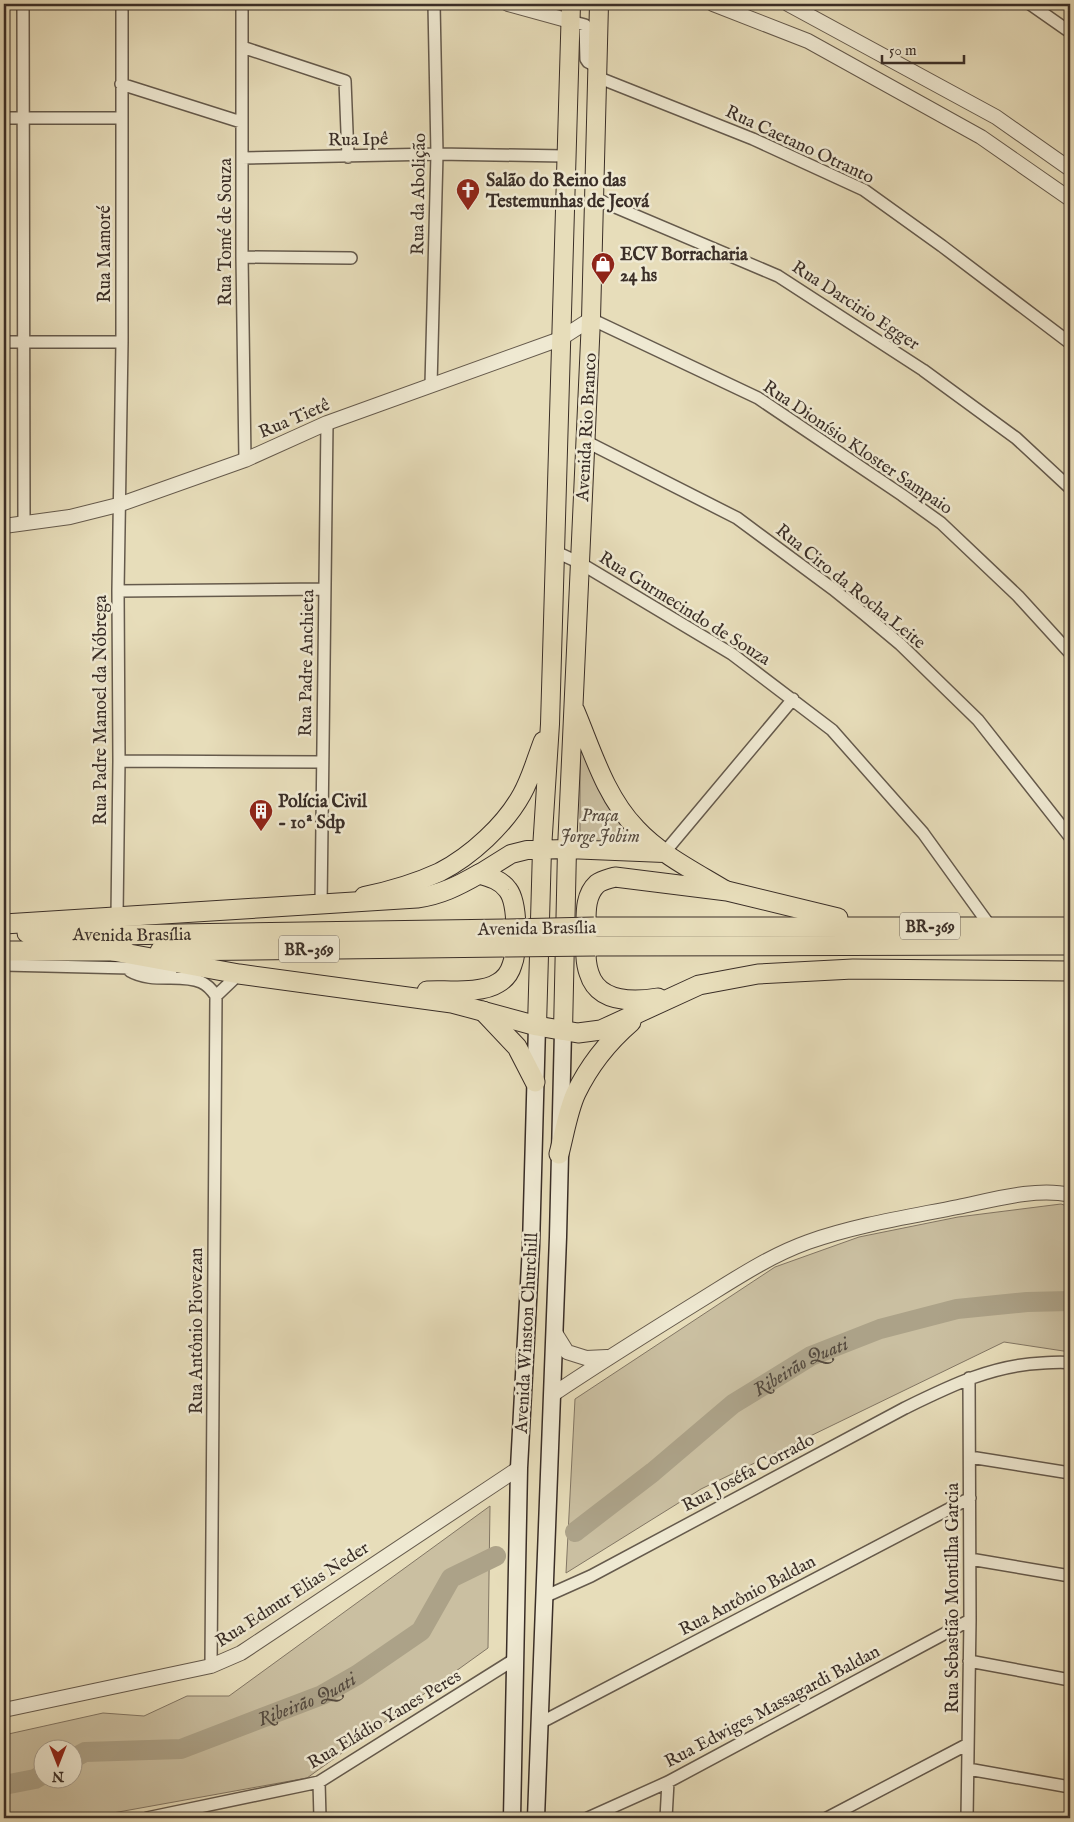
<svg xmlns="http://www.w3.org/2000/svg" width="1074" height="1822" viewBox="0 0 1074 1822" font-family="'IM FELL English',serif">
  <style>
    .green { fill: #cabfa1; stroke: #827664; fill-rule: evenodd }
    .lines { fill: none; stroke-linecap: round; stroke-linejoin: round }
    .river { stroke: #aca288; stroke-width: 20 }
    .minor-casing { stroke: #655a4c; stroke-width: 14 }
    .tertiary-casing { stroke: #655a4c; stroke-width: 16 }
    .secondary-casing { stroke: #3a2e27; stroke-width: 19 }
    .primary-casing { stroke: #3a2e27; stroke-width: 20 }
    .trunk-casing { stroke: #3a2e27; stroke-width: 21 }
    .minor { stroke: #efe9d2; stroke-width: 11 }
    .tertiary { stroke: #efe9d2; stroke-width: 14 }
    .secondary { stroke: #efe9d2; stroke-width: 16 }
    .primary { stroke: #e7ddba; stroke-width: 18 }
    .trunk { stroke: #e7ddba; stroke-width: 19 }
    .trunk-bridge-casing { stroke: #3a2e27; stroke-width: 21; stroke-linecap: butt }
    .trunk-bridge { stroke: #e7ddba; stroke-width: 19 }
    .labels { text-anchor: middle; stroke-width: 5; stroke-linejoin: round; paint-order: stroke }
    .shield { fill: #efe9d2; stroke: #70665a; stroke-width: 1 }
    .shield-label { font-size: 16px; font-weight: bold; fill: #3a2e27 }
    .street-label { font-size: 18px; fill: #3a2e27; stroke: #efe9d2 }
    .poi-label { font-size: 18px; font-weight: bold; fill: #3a2e27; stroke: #efe9d2; text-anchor: start }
    .park-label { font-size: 18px; font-style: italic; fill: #574b3f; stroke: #efe9d2 }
    .water-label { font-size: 19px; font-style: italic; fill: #564b3f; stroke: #efe9d2 }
  </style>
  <rect width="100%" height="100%" fill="#e7ddba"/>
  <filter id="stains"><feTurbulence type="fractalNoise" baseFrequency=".004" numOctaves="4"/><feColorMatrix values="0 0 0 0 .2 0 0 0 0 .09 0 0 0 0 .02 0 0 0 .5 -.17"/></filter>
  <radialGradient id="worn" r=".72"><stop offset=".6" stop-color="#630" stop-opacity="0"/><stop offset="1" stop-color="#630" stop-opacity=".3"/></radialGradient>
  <path class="green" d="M 580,746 L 604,799 L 632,837 L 645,850 L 580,842 Z
    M 1061,1204 L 1070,1207 L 1070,1352 L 1004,1342 L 701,1489 L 566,1573 L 575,1399 L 775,1267 L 859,1237 L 958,1217 Z
    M 490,1506 L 488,1648 L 307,1778 L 85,1818 L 4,1818 L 4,1735 L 103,1713 L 144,1716 L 187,1696 L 229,1696 ZM 42,1750 L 72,1750 L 72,1780 L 42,1780 Z"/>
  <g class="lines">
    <g class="river">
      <path id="s1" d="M 575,1532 L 653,1472 L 733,1404 L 811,1356 L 880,1329 L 957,1309 L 1027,1302 L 1070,1301"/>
      <path id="s2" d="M 72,1759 L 85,1752 L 181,1749 L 322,1695 L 357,1675 L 421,1631 L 451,1578 L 496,1556"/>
      <path d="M 4,1785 L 35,1779 L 42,1775"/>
    </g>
    <g class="minor-casing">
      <path id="minor" d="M 23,4 L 24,524
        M 242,4 L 242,257 L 245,460
        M 1030,4 L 1070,32
        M 570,21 L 585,25 L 586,59 L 588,62 L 597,67
        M 242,47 L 345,81 L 348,157
        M 597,77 L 753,139 L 864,190 L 942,246 L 1070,343
        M 121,84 L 241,122
        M 4,118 L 121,118
        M 242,158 L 437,154 L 565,156
        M 594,198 L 778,276 L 923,370 L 1016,438 L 1070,488
        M 242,257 L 351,258
        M 591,319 L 758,398 L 902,495 L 941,523 L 1018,596 L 1070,653
        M 4,342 L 122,342
        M 431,385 L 437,154 L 434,4
        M 585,441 L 737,518 L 833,589 L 864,614 L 900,644 L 978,720 L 1070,837
        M 554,551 L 580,563 L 732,654 L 832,730 L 923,833 L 990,926
        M 118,591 L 324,589
        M 119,761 L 322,762
        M 664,853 L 793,699
        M 321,905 L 327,423
        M 117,916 L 119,761 L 118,591 L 122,342 L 122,4
        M 4,965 L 172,969
        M 130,971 C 152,984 181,973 201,982 C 208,985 212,990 216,996
        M 216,996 L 239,974
        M 970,1457 L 1070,1473
        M 970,1559 L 1070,1576
        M 544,1597 L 591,1576 L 905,1408 C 950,1386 992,1365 1043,1363 C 1052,1363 1061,1361 1070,1363
        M 969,1661 L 1070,1680
        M 211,1666 L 216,996
        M 540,1723 L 970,1498
        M 968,1769 L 1070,1787
        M 319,1782 L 320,1818
        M 147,1818 L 319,1782 L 515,1659
        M 588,1818 L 668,1782 L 970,1620
        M 666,1818 L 668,1782
        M 827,1818 L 968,1744
        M 967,1818 L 970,1620 L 969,1378"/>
    </g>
    <g class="tertiary-casing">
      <path id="tertiary" d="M 508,4 L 570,21
        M 713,4 L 808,41 L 981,137 L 1070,199
        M 788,4 L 996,117 L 1070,169
        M 4,526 L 70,517 L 118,505 L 245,460 L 327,423 L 560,339 L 591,319
        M 554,1331 L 567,1352 L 586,1358 L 607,1357
        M 552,1395 C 601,1362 651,1331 701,1300 C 735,1279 769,1256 808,1242 C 856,1225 908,1217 958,1207 C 992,1200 1037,1187 1070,1195
        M 4,1710 L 211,1666 L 241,1653 L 519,1468"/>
    </g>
    <g class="secondary-casing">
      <path id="secondary" d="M 512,1818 L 519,1468 L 531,1246 L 537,1026
        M 536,1818 L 558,1237 L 563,1031"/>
    </g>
    <g class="primary-casing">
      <path id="primary" d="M 575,710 C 592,750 605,796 636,828 C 661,855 696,872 727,891
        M 479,874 L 511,854 L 527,850 L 567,849 L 664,853
        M 364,896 C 389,891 416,883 440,872 C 471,856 505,825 522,794 C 531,778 536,759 543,741
        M 537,1026 L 542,849 L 550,724 L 571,4
        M 563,1031 L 567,849 L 591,319 L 599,4"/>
    </g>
    <g class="trunk-casing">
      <g id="trunk">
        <path d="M 4,924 L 417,898 C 440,895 458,886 479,874 C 490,877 501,880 508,890 C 518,903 518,950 512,965 C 510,972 505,979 498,983 C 481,994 448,990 427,991"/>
        <path d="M 594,927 L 1070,927"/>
        <path id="s3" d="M 27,933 L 115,935 L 505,929"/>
        <path d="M 595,946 L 1070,945"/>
        <path d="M 4,951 L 125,951"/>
        <path d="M 113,951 L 239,974 L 452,1003 L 537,1026 L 578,1033 L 601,1030 L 699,985 L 758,974 L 853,969 L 1070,971"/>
        <path d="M 160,951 L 505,947"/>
        <path d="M 658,998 C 633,1002 598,1003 589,973 C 584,959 586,942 586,927 C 586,913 585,895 597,884 C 602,880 609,879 615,877 L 727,891 L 838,918"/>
        <path d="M 483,1011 L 517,1047 L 535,1082"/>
        <path d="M 559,1154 C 564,1135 568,1110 576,1093 C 589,1066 609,1041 631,1022"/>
      </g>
    </g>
    <use href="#minor" class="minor"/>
    <use href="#tertiary" class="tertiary"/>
    <use href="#secondary" class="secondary"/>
    <use href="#primary" class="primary"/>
    <use href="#trunk" class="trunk"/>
    <g class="trunk-bridge-casing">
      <path id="trunk-bridge" d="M 505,929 L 594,927
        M 505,947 L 595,946"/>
    </g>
    <use href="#trunk-bridge" class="trunk-bridge"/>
  </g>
  <defs>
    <g id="church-pin" transform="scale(1.25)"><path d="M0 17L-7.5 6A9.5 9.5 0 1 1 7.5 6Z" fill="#8f2418" stroke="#efe9d2"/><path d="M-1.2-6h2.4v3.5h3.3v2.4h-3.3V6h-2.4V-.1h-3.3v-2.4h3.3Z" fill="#fff"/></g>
    <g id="shop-pin" transform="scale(1.25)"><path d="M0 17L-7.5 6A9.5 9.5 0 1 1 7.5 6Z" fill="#8f2418" stroke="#efe9d2"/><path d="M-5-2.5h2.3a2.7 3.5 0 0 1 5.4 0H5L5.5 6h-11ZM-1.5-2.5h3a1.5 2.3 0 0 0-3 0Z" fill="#fff"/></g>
    <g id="building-pin" transform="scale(1.25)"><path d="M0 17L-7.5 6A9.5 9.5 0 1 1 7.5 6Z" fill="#8f2418" stroke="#efe9d2"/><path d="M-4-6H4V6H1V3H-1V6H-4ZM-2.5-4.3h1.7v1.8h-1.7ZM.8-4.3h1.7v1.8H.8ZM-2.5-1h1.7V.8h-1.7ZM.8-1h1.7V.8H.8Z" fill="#fff"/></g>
  </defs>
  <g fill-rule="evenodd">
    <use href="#church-pin" x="468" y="190"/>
    <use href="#shop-pin" x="603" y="264"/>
    <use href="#building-pin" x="261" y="811"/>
  </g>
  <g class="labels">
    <g class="shield">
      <rect x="900" y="912.5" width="60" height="27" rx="4"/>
      <rect x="279" y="935.5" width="60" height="27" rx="4"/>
    </g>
    <g class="shield-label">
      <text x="930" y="932">BR-369</text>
      <text x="309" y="955">BR-369</text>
    </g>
    <g class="street-label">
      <text transform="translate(358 139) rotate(-1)" y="6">Rua Ipê</text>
      <text transform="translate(800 144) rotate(25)" y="6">Rua Caetano Otranto</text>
      <text transform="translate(418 194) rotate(-89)" y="6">Rua da Abolição</text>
      <text transform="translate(225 232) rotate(-90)" y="6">Rua Tomé de Souza</text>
      <text transform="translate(104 254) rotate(-90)" y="6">Rua Mamoré</text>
      <text transform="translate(856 305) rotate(33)" y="6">Rua Darcirio Egger</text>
      <text transform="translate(294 418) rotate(-23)" y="6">Rua Tietê</text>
      <text transform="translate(586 427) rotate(-87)" y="6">Avenida Rio Branco</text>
      <text transform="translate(858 447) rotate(34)" y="6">Rua Dionísio Kloster Sampaio</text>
      <text transform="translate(851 586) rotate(39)" y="6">Rua Ciro da Rocha Leite</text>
      <text transform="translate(685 608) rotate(32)" y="6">Rua Gurmecindo de Souza</text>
      <text transform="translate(306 663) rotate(-89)" y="6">Rua Padre Anchieta</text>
      <text transform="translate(100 710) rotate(-90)" y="6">Rua Padre Manoel da Nóbrega</text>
      <text transform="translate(537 928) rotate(-1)" y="6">Avenida Brasília</text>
      <text dy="6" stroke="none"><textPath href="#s3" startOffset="105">Avenida Brasília</textPath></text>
      <text transform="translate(196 1331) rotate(-90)" y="6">Rua Antônio Piovezan</text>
      <text transform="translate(526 1333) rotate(-87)" y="6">Avenida Winston Churchill</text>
      <text transform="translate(748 1472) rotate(-28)" y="6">Rua Joséfa Corrado</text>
      <text transform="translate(292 1594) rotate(-33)" y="6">Rua Edmur Elias Neder</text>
      <text transform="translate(747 1595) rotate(-28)" y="6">Rua Antônio Baldan</text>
      <text transform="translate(952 1598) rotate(-90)" y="6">Rua Sebastião Montilha Garcia</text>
      <text transform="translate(772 1706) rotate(-28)" y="6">Rua Edwiges Massagardi Baldan</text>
      <text transform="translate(384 1719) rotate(-31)" y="6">Rua Eládio Yanes Peres</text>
    </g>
    <g class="poi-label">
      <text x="486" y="186">Salão do Reino das<tspan x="486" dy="21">Testemunhas de Jeová</tspan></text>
      <text x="620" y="260">ECV Borracharia<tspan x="620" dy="21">24 hs</tspan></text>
      <text x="278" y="807">Polícia Civil<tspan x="278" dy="21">- 10ª Sdp</tspan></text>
    </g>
    <g class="park-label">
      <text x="600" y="821">Praça<tspan x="600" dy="21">Jorge Jobim</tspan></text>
    </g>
    <g class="water-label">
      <text dy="7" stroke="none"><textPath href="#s1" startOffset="281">Ribeirão Quati</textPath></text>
      <text dy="7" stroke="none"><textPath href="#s2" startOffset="246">Ribeirão Quati</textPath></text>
    </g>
  </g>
  <rect width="1074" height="1822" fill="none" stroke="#e7ddba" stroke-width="20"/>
  <rect x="5" y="5" width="1064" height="1812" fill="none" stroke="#3a2e27" stroke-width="2.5"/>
  <rect x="10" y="10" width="1054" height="1802" fill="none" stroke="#3a2e27"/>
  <g transform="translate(58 1764) rotate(180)"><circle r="24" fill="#efe9d2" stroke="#a79e8e"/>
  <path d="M0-4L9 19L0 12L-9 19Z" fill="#8f2418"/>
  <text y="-8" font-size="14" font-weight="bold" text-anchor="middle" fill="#3a2e27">N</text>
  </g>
  <path d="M882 55v8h82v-8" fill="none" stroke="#3a2e27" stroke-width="2.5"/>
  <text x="889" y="55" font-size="15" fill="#3a2e27" stroke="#efe9d2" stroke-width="4" paint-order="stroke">50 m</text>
  <rect width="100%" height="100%" filter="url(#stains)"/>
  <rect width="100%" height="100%" fill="url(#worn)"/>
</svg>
